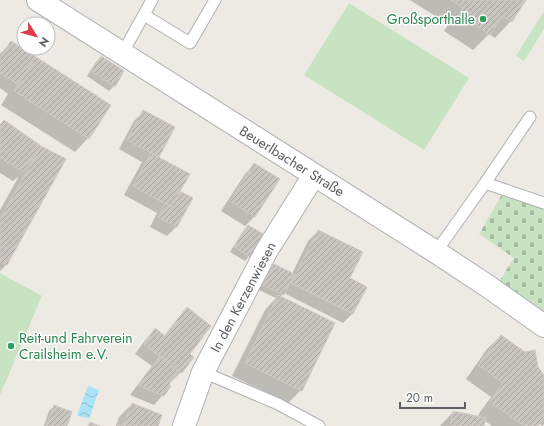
<svg xmlns="http://www.w3.org/2000/svg" width="544" height="426" viewBox="0 0 544 426" font-family="Jost,sans-serif">
  <style>
    .cemetery { fill: url(#cemetery-stones) }
    .garden { fill: #c8e3c2 }
    .water { fill: url(#water-waves) }
    .shadow { fill: #0003 }
    .building { fill: url(#building-hatch); stroke: #d1cac3 }
    .lines { fill: none; stroke-linecap: round; stroke-linejoin: round }
    .lane-casing { stroke: #afb2b5; stroke-width: 13 }
    .street-casing { stroke: #afb2b5; stroke-width: 24 }
    .lane { stroke: #fff; stroke-width: 11 }
    .street { stroke: #fff; stroke-width: 22 }
    .leisure-dot { fill: #2e9e5b; stroke: #fff; stroke-width: 1.5 }
    .labels { text-anchor: middle; stroke-width: 3; stroke-linejoin: round; paint-order: stroke }
    .leisure-label { font-size: 14px; fill: #27864d; stroke: #fff; text-anchor: end }
    .street-label { font-size: 14px; fill: #5c6063; stroke: #fff }
  </style>
  <defs>
    <pattern id="cemetery-stones" width="16" height="16" patternUnits="userSpaceOnUse"><rect width="16" height="16" fill="#c8e3c2"/><path d="M2 7V4a2 2 0 0 1 4 0v3zM10 15v-3a2 2 0 0 1 4 0v3z" fill="#a6bba1"/></pattern>
    <pattern id="water-waves" width="16" height="10" patternUnits="userSpaceOnUse"><rect width="16" height="10" fill="#aae3f8"/><path d="M0 5q4-4 8 0t8 0" fill="none" stroke="#8ebbcc"/></pattern>
    <pattern id="building-hatch" width="6" height="6" patternUnits="userSpaceOnUse"><rect width="6" height="6" fill="#c9c5c0"/><path d="M-1 1l2-2M0 6l6-6M5 7l2-2" fill="none" stroke="#a6a3a0"/></pattern>
  </defs>
  <rect width="100%" height="100%" fill="#edeae4"/>
  <path class="cemetery" d="M 504,191 L 544,205 L 544,316 L 497,285 L 514,258 L 479,234 Z"/>
  <path class="garden" d="M 349,3 L 469,78 L 424,150 L 304,75 Z
    M 544,11 L 544,29 L 524,61 L 516,56 Z
    M 0,273 L 42,296 L 0,395 Z"/>
  <path class="water" d="M 88,386 L 99,390 L 89,419 L 77,415 Z"/>
  <path class="shadow" d="M 410,0 L 525,0 L 511,21 L 495,38 L 489,34 L 473,50 L 444,31 L 448,24 Z
    M 11,42 L 109,105 L 88,138 L 75,152 L 1,105 L 8,94 L 0,88 L 0,54 Z
    M 101,58 L 114,86 L 109,91 L 87,76 L 96,62 Z
    M 144,111 L 174,128 L 158,157 L 179,192 L 176,227 L 167,236 L 150,227 L 157,213 L 124,195 L 142,162 L 119,149 L 134,121 Z
    M 0,125 L 65,160 L 7,264 L 0,271 L 0,210 L 19,176 L 13,181 L 0,173 Z
    M 254,164 L 255,216 L 245,226 L 221,211 L 245,174 Z
    M 248,226 L 249,256 L 245,261 L 230,252 L 243,231 Z
    M 318,231 L 348,279 L 353,313 L 343,323 L 284,293 L 280,297 L 301,390 L 288,403 L 232,376 L 265,310 L 276,298 L 259,290 L 269,270 L 274,265 L 292,274 L 308,241 Z
    M 187,308 L 189,354 L 181,372 L 172,381 L 170,380 L 163,395 L 154,405 L 130,395 L 152,366 L 135,354 L 146,339 L 155,330 L 164,336 L 178,318 Z
    M 501,336 L 537,368 L 544,377 L 544,424 L 542,426 L 539,423 L 537,426 L 492,426 L 484,420 L 483,426 L 440,426 L 453,412 L 482,419 L 478,415 L 491,397 L 466,379 L 487,349 Z
    M 132,404 L 157,426 L 116,426 L 119,417 Z
    M 54,406 L 66,426 L 44,426 L 49,411 Z"/>
  <path class="building" d="M 451,0 L 526,0 L 512,22 L 502,16 L 490,35 L 459,15 L 463,8 Z
    M 11,41 L 36,57 L 18,84 L 0,73 L 0,58 Z
    M 101,56 L 124,71 L 115,87 L 91,71 Z
    M 36,57 L 111,105 L 89,139 L 14,91 Z
    M 143,110 L 175,127 L 159,157 L 127,140 Z
    M 4,120 L 41,146 L 23,172 L 0,157 L 0,125 Z
    M 41,146 L 66,159 L 7,265 L 0,261 L 0,219 Z
    M 151,153 L 190,174 L 171,207 L 133,186 Z
    M 254,163 L 280,179 L 255,217 L 230,201 Z
    M 180,191 L 193,198 L 177,227 L 158,217 L 166,203 L 171,207 Z
    M 248,225 L 263,234 L 250,257 L 234,247 Z
    M 318,230 L 363,252 L 350,278 L 367,287 L 353,314 L 291,283 Z
    M 274,264 L 294,274 L 284,295 L 263,285 Z
    M 278,295 L 335,323 L 302,391 L 245,363 Z
    M 187,307 L 211,326 L 190,354 L 194,357 L 182,373 L 144,344 L 155,328 L 165,336 Z
    M 501,335 L 525,352 L 535,350 L 538,367 L 544,375 L 544,418 L 538,426 L 524,426 L 490,402 L 503,383 L 478,365 Z
    M 160,356 L 179,371 L 169,384 L 171,386 L 164,396 L 138,385 Z
    M 132,403 L 162,415 L 158,426 L 117,426 L 124,423 Z
    M 54,405 L 72,412 L 67,426 L 46,426 Z
    M 453,411 L 486,418 L 484,426 L 450,426 Z
    M 90,422 L 100,426 L 88,426 Z"/>
  <g class="lines">
    <g class="lane-casing">
      <path id="lane" d="M 144,15 L 190,43 L 215,0
        M 122,54 L 152,0
        M 485,183 L 530,117
        M 436,252 L 485,183 L 544,203
        M 203,372 L 278,404 L 319,426"/>
    </g>
    <g class="street-casing">
      <path id="street" d="M 38,0 L 436,252 L 489,287 L 544,326
        M 184,426 L 203,372 L 267,250 L 314,175"/>
    </g>
    <use href="#lane" class="lane"/>
    <use href="#street" class="street"/>
  </g>
  <g class="leisure-dot">
    <circle cx="483" cy="19" r="4"/>
    <circle cx="11" cy="346" r="4"/>
  </g>
  <g class="labels">
    <g class="leisure-label">
      <text x="475" y="24">Großsporthalle</text>
      <text x="19" y="343" text-anchor="start">Reit-und Fahrverein<tspan x="19" dy="16">Crailsheim e.V.</tspan></text>
    </g>
    <g class="street-label">
      <text transform="translate(292 161) rotate(32)" y="5">Beuerlbacher Straße</text>
      <text transform="translate(243 297) rotate(-62)" y="5">In den Kerzenwiesen</text>
    </g>
  </g>
  <g transform="translate(36 36) rotate(127)"><circle r="19" fill="#ffffff" stroke="#bebfc1"/>
  <path d="M0-3L7 15L0 10L-7 15Z" fill="#db3d4b"/>
  <text y="-6" font-size="11" font-weight="bold" text-anchor="middle" fill="#5c6063">N</text>
  </g>
  <path d="M400 402v6h65v-6" fill="none" stroke="#5c6063" stroke-width="2"/>
  <text x="406" y="402" font-size="12" fill="#5c6063" stroke="#ffffff" stroke-width="3" paint-order="stroke">20 m</text>
</svg>
